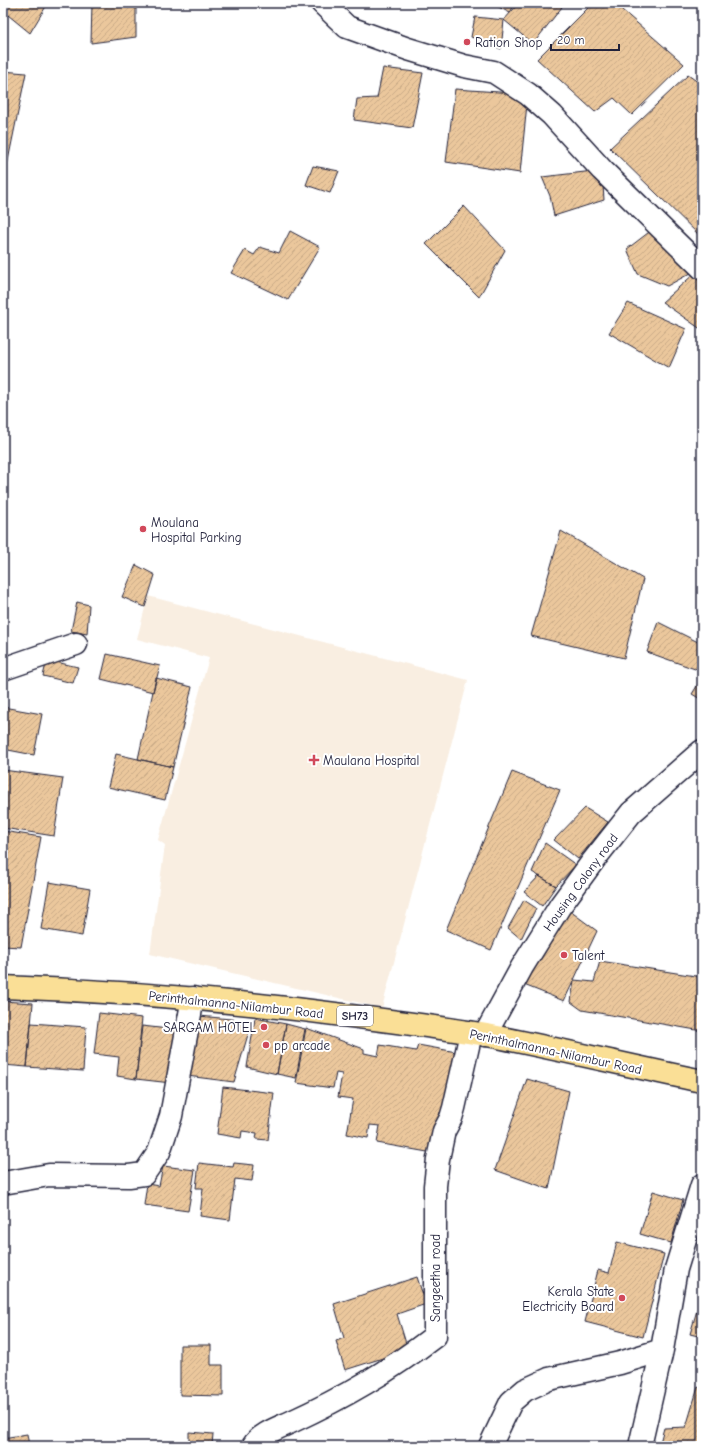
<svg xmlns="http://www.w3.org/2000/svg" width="705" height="1449" viewBox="0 0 705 1449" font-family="'Comic Neue',sans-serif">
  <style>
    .built { fill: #f9eee1 }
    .building { fill: url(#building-hatch); stroke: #22223b }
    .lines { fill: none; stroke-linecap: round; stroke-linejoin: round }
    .minor-casing { stroke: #22223b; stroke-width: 25 }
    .primary-casing { stroke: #22223b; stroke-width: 25 }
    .minor { stroke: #fff; stroke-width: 22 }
    .primary { stroke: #fadf96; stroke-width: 22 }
    .poi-dot { fill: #d1495b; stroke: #fff; stroke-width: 1.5 }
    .labels { text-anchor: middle; stroke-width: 4; stroke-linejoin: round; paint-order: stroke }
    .shield { fill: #fff; stroke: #646476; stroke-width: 1 }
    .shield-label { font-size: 12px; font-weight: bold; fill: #22223b }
    .poi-label { font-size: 13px; fill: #22223b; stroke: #fff; text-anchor: start }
    .street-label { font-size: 13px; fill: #22223b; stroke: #fff }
  </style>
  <defs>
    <pattern id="building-hatch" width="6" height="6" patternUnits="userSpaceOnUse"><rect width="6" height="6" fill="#ebc79c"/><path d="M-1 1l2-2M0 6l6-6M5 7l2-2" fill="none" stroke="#c9ab87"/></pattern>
  </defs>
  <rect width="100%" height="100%" fill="#fff"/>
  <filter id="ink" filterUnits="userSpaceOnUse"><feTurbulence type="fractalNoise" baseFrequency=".025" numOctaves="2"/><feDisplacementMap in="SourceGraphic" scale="8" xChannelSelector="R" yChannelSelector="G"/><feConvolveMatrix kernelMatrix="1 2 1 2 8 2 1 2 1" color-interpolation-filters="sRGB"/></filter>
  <g filter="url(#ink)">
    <path class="built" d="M 148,596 L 468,680 L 382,1008 L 150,954 L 165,845 L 158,840 L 209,658 L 137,639 Z"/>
    <path class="building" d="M 3,3 L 48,3 L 30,33 L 3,11 Z
      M 92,3 L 136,3 L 136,37 L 91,43 Z
      M 491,3 L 515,3 L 510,13 Z
      M 519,3 L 558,3 L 562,7 L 533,44 L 504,20 Z
      M 593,3 L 614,3 L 684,64 L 632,115 L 614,98 L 595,112 L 537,59 Z
      M 475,17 L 504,20 L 501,49 L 471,37 Z
      M 383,68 L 423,73 L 412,128 L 354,120 L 357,99 L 377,98 Z
      M 3,71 L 26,73 L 3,185 Z
      M 688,75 L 702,85 L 702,238 L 610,148 Z
      M 455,89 L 528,94 L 520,173 L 446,162 Z
      M 313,166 L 339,171 L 330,193 L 306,185 Z
      M 602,170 L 604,200 L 554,216 L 550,196 L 542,177 Z
      M 464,206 L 505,250 L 479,297 L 426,244 Z
      M 657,226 L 702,267 L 667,286 L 638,274 L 627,249 Z
      M 290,231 L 320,247 L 288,300 L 231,273 L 245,250 L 254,255 L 260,247 L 279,253 Z
      M 702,267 L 702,330 L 662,302 Z
      M 628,303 L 686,329 L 669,368 L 609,333 Z
      M 561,531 L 643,579 L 624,658 L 531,636 Z
      M 136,565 L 155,575 L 145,607 L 122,597 Z
      M 77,602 L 89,605 L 87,634 L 71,631 Z
      M 658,622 L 702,644 L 702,663 L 695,669 L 647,652 Z
      M 107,654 L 160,666 L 153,692 L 101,679 Z
      M 47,660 L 78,667 L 73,683 L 43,676 Z
      M 156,678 L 192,687 L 173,767 L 138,759 Z
      M 702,678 L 702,700 L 692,694 Z
      M 3,707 L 42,714 L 34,755 L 3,749 Z
      M 116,754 L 173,767 L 165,800 L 108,787 Z
      M 3,770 L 63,778 L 54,836 L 3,828 Z
      M 512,772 L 560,790 L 491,950 L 446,930 Z
      M 585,808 L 608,822 L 578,859 L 554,840 Z
      M 3,831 L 41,837 L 21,947 L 3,946 Z
      M 545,843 L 576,865 L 556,886 L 532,872 Z
      M 539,876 L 556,886 L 542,906 L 524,892 Z
      M 49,882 L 90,889 L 82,936 L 41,929 Z
      M 524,900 L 536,908 L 521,939 L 508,928 Z
      M 570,911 L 597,931 L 564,1001 L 524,985 Z
      M 600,961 L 702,977 L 702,1031 L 582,1010 L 571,1002 L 574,980 L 594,982 Z
      M 3,1001 L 33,1003 L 27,1067 L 3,1065 Z
      M 99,1013 L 142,1018 L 136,1079 L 117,1076 L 119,1057 L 94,1054 Z
      M 199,1016 L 252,1021 L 234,1082 L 187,1076 Z
      M 255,1018 L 286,1024 L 277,1074 L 247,1067 Z
      M 31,1023 L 86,1027 L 83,1071 L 27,1067 Z
      M 286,1024 L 305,1029 L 296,1078 L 277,1074 Z
      M 142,1026 L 177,1030 L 171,1083 L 136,1079 Z
      M 306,1028 L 364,1049 L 364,1053 L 378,1056 L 380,1045 L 416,1051 L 418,1045 L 462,1053 L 451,1114 L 440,1112 L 433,1153 L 377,1143 L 380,1126 L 370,1125 L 368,1138 L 347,1134 L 353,1099 L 338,1097 L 342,1074 L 336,1073 L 333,1088 L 296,1083 Z
      M 527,1079 L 569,1091 L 549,1189 L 495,1170 Z
      M 223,1087 L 274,1093 L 268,1140 L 256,1139 L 257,1133 L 242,1131 L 241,1138 L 217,1134 Z
      M 199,1163 L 233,1167 L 234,1163 L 254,1165 L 252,1181 L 235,1179 L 230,1220 L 200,1216 L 203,1188 L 196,1188 Z
      M 163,1166 L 195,1170 L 188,1211 L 144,1205 L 147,1184 L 159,1186 Z
      M 653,1191 L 683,1200 L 671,1243 L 640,1234 Z
      M 617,1242 L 664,1254 L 643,1337 L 585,1322 L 598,1270 L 609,1273 Z
      M 417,1277 L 426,1304 L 397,1314 L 408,1350 L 345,1370 L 336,1341 L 344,1338 L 334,1304 Z
      M 702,1293 L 702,1337 L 690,1334 Z
      M 180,1345 L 211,1345 L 211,1365 L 223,1365 L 223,1396 L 180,1395 Z
      M 698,1387 L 702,1389 L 702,1446 L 659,1446 L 664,1428 L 686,1427 Z
      M 189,1432 L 213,1434 L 212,1445 L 220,1446 L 167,1446 L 167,1443 L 189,1445 Z
      M 27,1434 L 29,1446 L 3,1446 L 3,1438 Z"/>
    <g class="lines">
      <g class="minor-casing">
        <path id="minor" d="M 322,3 L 347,27 L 408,49 L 464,66 L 494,72 L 528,94 L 552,115 L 602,170 L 702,268
          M 3,669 L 76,644
          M 485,1035 L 522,967 L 560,906 L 593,861 L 631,813 L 702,751
          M 3,1183 L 49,1175 L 129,1176 L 144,1174 L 159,1152 L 171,1116 L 193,998
          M 253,1446 C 260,1434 278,1428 291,1422 C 345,1397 388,1372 435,1336 L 435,1186 L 438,1159 L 444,1131 L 451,1118 L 454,1108 L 471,1033
          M 490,1446 L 511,1402 L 525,1390 L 549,1379 L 620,1363 L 662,1350
          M 640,1446 L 662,1350 L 676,1269 L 702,1185"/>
      </g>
      <g class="primary-casing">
        <path id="primary" d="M 3,987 C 117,991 230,1000 343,1015 C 391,1021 439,1027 487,1035 C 559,1049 630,1066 702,1081"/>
      </g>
      <use href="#minor" class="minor"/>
      <use href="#primary" class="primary"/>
    </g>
  </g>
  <g class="poi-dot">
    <circle cx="467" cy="42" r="4"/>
    <circle cx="143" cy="529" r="4"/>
    <path d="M312 754h4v4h4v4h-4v4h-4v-4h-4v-4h4z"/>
    <circle cx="564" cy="955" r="4"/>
    <circle cx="264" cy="1027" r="4"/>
    <circle cx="266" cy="1045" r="4"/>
    <circle cx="622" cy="1298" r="4"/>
  </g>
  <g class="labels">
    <rect class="shield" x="337" y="1006" width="36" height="20" rx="3"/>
    <g class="shield-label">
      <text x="355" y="1020">SH73</text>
    </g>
    <g class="poi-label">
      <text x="475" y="47">Ration Shop</text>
      <text x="151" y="527">Moulana<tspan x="151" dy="15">Hospital Parking</tspan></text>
      <text x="323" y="765">Maulana Hospital</text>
      <text x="572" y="960">Talent</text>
      <text x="256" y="1032" text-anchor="end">SARGAM HOTEL</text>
      <text x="274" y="1050">pp arcade</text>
      <text x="614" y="1296" text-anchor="end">Kerala State<tspan x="614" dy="15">Electricity Board</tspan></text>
    </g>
    <g class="street-label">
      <text transform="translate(580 882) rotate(-54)" y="5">Housing Colony road</text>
      <text transform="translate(236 1004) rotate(6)" y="5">Perinthalmanna-Nilambur Road</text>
      <text transform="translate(556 1051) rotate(12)" y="5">Perinthalmanna-Nilambur Road</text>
      <text transform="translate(435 1278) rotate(-90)" y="5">Sangeetha road</text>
    </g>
  </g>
  <rect width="705" height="1449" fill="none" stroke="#fff" stroke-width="16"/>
  <rect x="8" y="8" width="689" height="1433" fill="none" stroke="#22223b" stroke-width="1.5" filter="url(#ink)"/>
  <path d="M551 44v6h68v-6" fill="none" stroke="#22223b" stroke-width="2"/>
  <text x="557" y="44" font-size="12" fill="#22223b" stroke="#ffffff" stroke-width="3" paint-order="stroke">20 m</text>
</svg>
